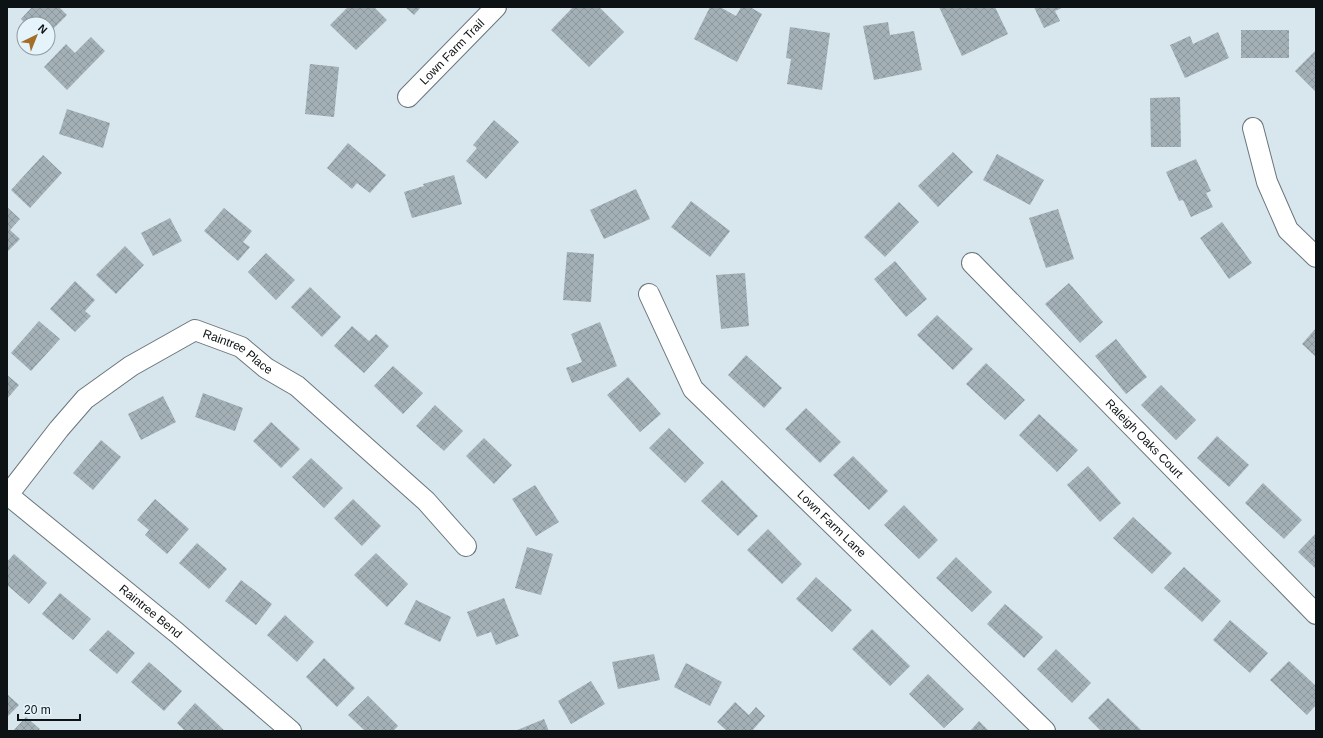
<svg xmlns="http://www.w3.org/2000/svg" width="1323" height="738" viewBox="0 0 1323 738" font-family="Arial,sans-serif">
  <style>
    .building { fill: url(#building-cross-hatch) }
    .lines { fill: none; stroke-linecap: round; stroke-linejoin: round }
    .street-casing { stroke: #69767c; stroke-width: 22 }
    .street { stroke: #fff; stroke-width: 20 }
    .labels { text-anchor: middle; stroke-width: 3; stroke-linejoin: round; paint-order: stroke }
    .street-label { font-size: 12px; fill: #0d1214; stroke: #e5f4fa }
  </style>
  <defs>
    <pattern id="building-cross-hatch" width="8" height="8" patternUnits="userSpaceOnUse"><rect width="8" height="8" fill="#a3b1b7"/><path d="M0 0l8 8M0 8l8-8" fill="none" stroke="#8b979c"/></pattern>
  </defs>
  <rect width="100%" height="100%" fill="#d8e6ed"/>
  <path class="building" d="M 32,7 L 59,7 L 67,15 L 48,34 L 48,24 L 26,24 L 21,19 Z
    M 348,7 L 374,7 L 387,20 L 356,50 L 330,25 Z
    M 405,7 L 421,7 L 414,15 Z
    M 573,7 L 599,7 L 624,32 L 589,67 L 551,30 Z
    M 710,7 L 720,7 L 736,16 L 741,7 L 750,7 L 762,14 L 737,62 L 694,39 Z
    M 939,7 L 995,7 L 1008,34 L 962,56 Z
    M 1034,7 L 1064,7 L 1055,11 L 1060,21 L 1044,28 Z
    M 888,22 L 890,35 L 914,31 L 922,70 L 874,80 L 863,26 Z
    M 790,27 L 830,33 L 822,90 L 787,84 L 791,59 L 786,58 Z
    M 1241,30 L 1289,30 L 1289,58 L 1241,58 Z
    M 1218,32 L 1229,58 L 1185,78 L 1170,45 L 1190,36 L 1193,44 Z
    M 91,37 L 105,51 L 67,90 L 44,67 L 66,44 L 75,53 Z
    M 1316,50 L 1316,92 L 1295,71 Z
    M 310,64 L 339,67 L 334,117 L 305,114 Z
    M 1180,97 L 1181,147 L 1151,147 L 1150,98 Z
    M 67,109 L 110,123 L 103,148 L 59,134 Z
    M 494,120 L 519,142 L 486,179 L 466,161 L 477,148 L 473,145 Z
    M 348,143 L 386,175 L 370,193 L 357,183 L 352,189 L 327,168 Z
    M 953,152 L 973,172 L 938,207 L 918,186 Z
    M 997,154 L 1044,180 L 1030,205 L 983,180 Z
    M 43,155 L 62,173 L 30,208 L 11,190 Z
    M 1196,159 L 1211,191 L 1206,193 L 1213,207 L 1191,217 L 1183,200 L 1179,201 L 1166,172 Z
    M 454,175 L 462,204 L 412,218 L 404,192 L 424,186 L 423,184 Z
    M 636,189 L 650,219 L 604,239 L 590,210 Z
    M 691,201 L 730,231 L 710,257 L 671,227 Z
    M 899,202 L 919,222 L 885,257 L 864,237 Z
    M 7,207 L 20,219 L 10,230 L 20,239 L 7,252 Z
    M 224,208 L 252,231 L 243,242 L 250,247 L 238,261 L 204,231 Z
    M 1058,209 L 1074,259 L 1046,268 L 1029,218 Z
    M 170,218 L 182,241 L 153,256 L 141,233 Z
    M 1222,222 L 1252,263 L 1229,279 L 1200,238 Z
    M 125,246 L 144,265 L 116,294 L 96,275 Z
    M 567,252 L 594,254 L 591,302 L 563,300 Z
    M 266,253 L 295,280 L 276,300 L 248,272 Z
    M 895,261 L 927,299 L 906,317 L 874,279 Z
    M 745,273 L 749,326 L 721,329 L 716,275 Z
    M 75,281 L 95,300 L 85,311 L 91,316 L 75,332 L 50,309 Z
    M 1069,283 L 1103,322 L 1080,343 L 1045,304 Z
    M 310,287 L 341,317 L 322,337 L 291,307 Z
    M 937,315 L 973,349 L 953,370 L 917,335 Z
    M 39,321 L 60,339 L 31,371 L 11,353 Z
    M 600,322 L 617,366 L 572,383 L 566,368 L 582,362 L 571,334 Z
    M 352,326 L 369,341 L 376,334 L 389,346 L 364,373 L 334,346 Z
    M 1316,328 L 1316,357 L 1302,344 Z
    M 1116,339 L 1147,377 L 1126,394 L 1095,356 Z
    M 746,355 L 782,388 L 764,408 L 728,375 Z
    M 986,363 L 1025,400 L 1005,420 L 966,384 Z
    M 393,366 L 423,393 L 403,414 L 374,386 Z
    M 7,375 L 19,385 L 7,399 Z
    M 628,377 L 661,414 L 640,432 L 607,395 Z
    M 1161,385 L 1196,420 L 1176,440 L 1141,405 Z
    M 203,393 L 243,408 L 235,431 L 195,417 Z
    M 163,396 L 176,422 L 141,440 L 128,414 Z
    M 435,405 L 463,431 L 444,451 L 416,426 Z
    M 806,408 L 841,442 L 820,463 L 785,429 Z
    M 1039,414 L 1078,450 L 1057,472 L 1019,435 Z
    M 271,422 L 300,449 L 281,468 L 253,441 Z
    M 669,428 L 704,463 L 685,483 L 649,448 Z
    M 1217,436 L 1249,465 L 1229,487 L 1197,458 Z
    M 484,438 L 512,465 L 494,484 L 466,456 Z
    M 101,440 L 121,457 L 93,490 L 73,473 Z
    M 853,456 L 888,491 L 869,510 L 833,475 Z
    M 311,458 L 343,488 L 324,508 L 292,477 Z
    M 1088,466 L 1121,503 L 1100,522 L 1067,485 Z
    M 722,480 L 758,516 L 738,536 L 701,501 Z
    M 1263,483 L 1302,520 L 1284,539 L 1245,503 Z
    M 535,485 L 559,522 L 536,536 L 512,499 Z
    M 155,499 L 189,529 L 167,554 L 145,535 L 149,530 L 137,520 Z
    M 353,499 L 381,526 L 362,546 L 334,518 Z
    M 904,505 L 938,540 L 919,559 L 884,525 Z
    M 1133,517 L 1172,553 L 1152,574 L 1113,538 Z
    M 768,529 L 802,564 L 782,584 L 747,550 Z
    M 1316,533 L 1316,569 L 1298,552 Z
    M 197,543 L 227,569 L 209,589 L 179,563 Z
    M 527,547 L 553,554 L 541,595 L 515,588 Z
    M 376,553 L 408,584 L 387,607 L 354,575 Z
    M 14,554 L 47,583 L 29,604 L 7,585 L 7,562 Z
    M 956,557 L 992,592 L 972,612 L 936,578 Z
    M 1184,567 L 1221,601 L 1202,622 L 1164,588 Z
    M 816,577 L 852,610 L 832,632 L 796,599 Z
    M 241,580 L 272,604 L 256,625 L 225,601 Z
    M 60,593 L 91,619 L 73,640 L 42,614 Z
    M 504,598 L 519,636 L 496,645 L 491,632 L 477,637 L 467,612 Z
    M 416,600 L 451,617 L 440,642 L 404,624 Z
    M 1005,604 L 1043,637 L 1024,658 L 987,624 Z
    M 285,615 L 314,642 L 297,662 L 267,635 Z
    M 1230,620 L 1268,653 L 1250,673 L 1213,640 Z
    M 872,629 L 910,666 L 890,686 L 852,649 Z
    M 108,630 L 135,653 L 117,674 L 89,650 Z
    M 1056,649 L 1091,683 L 1072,703 L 1037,669 Z
    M 654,654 L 660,680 L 618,689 L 612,662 Z
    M 324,658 L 355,688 L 337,707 L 306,677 Z
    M 1289,661 L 1316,686 L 1316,705 L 1307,715 L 1270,680 Z
    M 149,662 L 182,691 L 164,711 L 131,682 Z
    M 686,663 L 722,682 L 710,706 L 674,687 Z
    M 928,674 L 964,709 L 944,728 L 909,694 Z
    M 591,681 L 605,704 L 571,724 L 558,701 Z
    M 7,694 L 19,705 L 7,717 Z
    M 368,696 L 398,726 L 393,731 L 365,731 L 348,715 Z
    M 1108,698 L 1142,731 L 1101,731 L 1088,718 Z
    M 735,702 L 749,715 L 756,707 L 765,716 L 752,731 L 727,731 L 717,722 Z
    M 195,703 L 225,731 L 185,731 L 177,723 Z
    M 26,717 L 40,729 L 38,731 L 13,731 Z
    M 544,719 L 549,731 L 515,731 Z
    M 979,721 L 989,731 L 970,731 Z"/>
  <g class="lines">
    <g class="street-casing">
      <g id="street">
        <path id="s1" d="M 408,97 L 496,7"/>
        <path d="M 1253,128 L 1267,182 L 1288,230 L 1316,257"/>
        <path id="s2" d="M 972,263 L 1316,614"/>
        <path id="s3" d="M 649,294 L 693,389 L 1045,731"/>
        <path id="s4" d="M 8,495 L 177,633 L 291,731"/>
        <path id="s5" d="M 7,496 L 59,429 L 85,399 L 131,366 L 195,330 L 241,347 L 266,368 L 297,386 L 426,501 L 466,546"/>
      </g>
    </g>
    <use href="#street" class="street"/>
  </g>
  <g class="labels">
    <g class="street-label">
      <text dy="4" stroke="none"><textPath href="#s1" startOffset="63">Lown Farm Trail</textPath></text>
      <text dy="4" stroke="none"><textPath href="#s5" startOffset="303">Raintree Place</textPath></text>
      <text dy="4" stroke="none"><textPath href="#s2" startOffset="246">Raleigh Oaks Court</textPath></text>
      <text dy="4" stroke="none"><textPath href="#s3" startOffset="298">Lown Farm Lane</textPath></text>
      <text dy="4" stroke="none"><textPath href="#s4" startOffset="184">Raintree Bend</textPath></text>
    </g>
  </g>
  <rect width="1323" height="738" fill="none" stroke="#0d1214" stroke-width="16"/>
  <g transform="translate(36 36) rotate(43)"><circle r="19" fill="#e5f4fa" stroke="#8f9a9e"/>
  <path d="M0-3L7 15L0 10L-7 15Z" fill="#a36e27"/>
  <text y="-6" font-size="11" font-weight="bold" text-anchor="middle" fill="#0d1214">N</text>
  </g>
  <path d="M18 714v6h62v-6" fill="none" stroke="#0d1214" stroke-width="2"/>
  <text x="24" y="714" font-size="12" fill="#0d1214" stroke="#e5f4fa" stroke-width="3" paint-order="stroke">20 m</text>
</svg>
